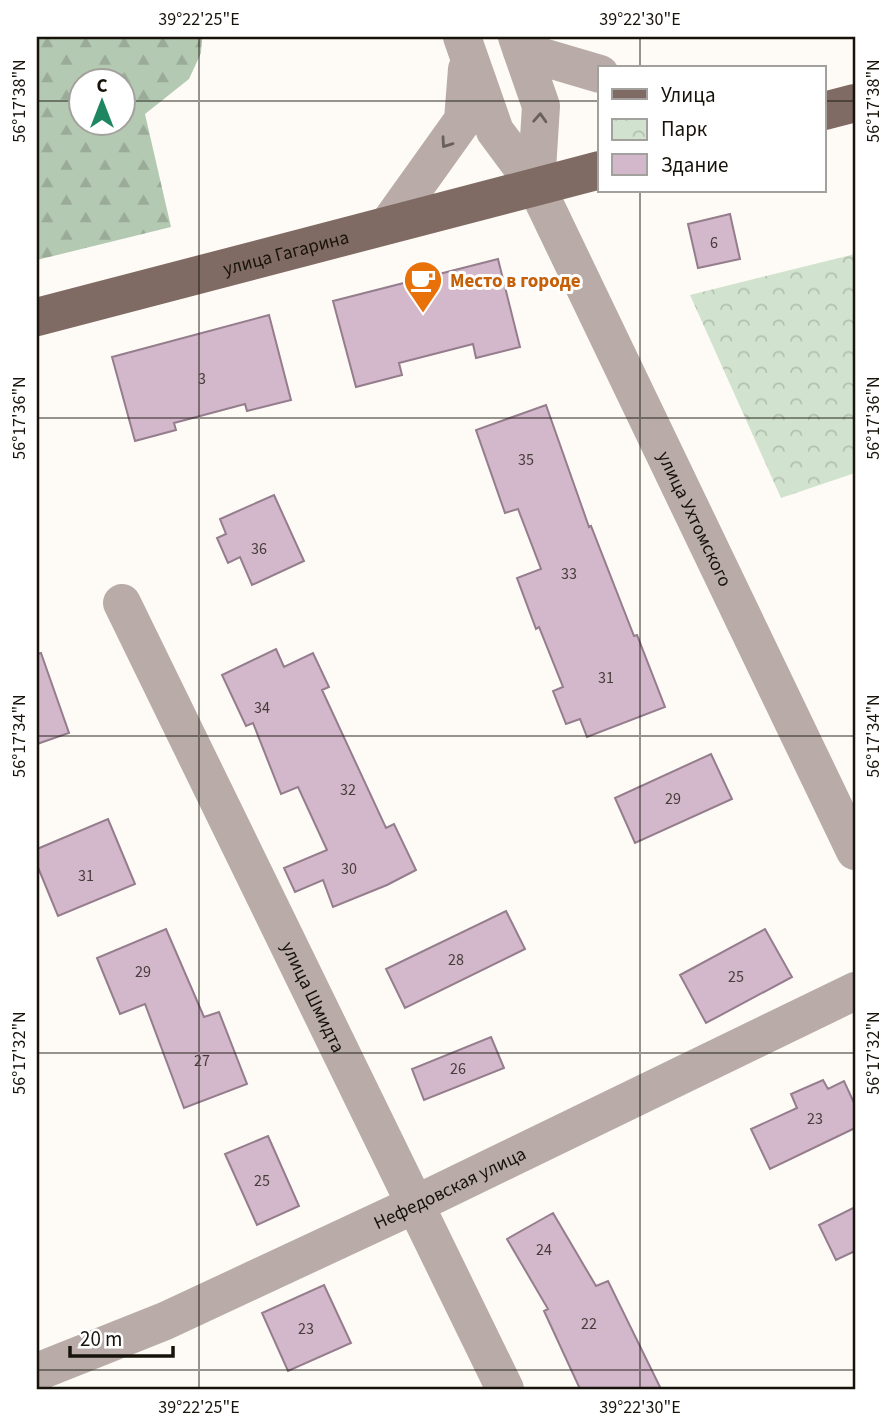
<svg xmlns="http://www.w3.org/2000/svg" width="892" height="1426" viewBox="0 0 892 1426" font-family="'Source Sans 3',sans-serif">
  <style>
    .forest { fill: url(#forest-firs); fill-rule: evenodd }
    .park { fill: url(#park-crowns) }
    .building { fill: #d3b7ca; stroke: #947d8c; stroke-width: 2 }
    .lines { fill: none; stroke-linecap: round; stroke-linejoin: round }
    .minor { stroke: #b9aca8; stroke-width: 38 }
    .major { stroke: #806b64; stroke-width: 38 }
    .oneway { stroke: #686059 }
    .ticks { fill: none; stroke: #17130a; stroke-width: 2; stroke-opacity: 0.45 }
    .labels { text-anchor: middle; stroke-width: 6; stroke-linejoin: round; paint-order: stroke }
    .number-label { font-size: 16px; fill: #463c3a }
    .street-label { font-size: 19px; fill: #17130a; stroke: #fff }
    .food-label { font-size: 19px; font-weight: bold; fill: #c56008; stroke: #fff; text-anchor: start }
    .neatline { fill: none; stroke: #17130a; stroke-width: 2.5 }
    .ticks-label { font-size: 18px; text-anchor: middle; fill: #17130a }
  </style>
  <defs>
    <pattern id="forest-firs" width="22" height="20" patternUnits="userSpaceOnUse" patternTransform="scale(1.75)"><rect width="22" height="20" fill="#b4c9b1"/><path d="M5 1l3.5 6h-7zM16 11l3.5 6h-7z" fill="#9aac97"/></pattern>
    <pattern id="park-crowns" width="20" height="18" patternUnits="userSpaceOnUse" patternTransform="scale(1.75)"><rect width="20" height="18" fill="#d1e2ce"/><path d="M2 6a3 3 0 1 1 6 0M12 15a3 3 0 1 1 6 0" fill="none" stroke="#b3c1b0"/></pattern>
  </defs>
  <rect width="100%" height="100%" fill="#fefbf6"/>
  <path class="forest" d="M 37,37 L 202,37 L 201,53 L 189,79 L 145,114 L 171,227 L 37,260 ZM 80,80 L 122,80 L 122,122 L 80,122 Z"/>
  <path class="park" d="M 855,254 L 855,473 L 781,498 L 690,295 Z"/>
  <path class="building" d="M 730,214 L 740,259 L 698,268 L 688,224 Z
    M 498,259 L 520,347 L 476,358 L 473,344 L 399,363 L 402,375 L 356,387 L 333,301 Z
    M 269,315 L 291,400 L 247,411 L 245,404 L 174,423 L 176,430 L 135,441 L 112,357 Z
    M 546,405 L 589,527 L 591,526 L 634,636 L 637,635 L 665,707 L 587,737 L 580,719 L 566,724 L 553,691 L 563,687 L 539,627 L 536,629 L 517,578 L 541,569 L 518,509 L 505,513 L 476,430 Z
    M 274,495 L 304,561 L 252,585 L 240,557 L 228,563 L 217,538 L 226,534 L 220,519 Z
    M 276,649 L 284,667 L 313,653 L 329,687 L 322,690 L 386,828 L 394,824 L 416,870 L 387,885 L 333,907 L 323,880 L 295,892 L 284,868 L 327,850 L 298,787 L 281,794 L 253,723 L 246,726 L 222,675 Z
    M 41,653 L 69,733 L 37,744 L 37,654 Z
    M 711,754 L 732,799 L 635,843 L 615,798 Z
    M 108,819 L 135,884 L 58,916 L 37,865 L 37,849 Z
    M 506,911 L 525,949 L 405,1008 L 386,969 Z
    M 166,929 L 204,1017 L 219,1012 L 247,1084 L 184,1108 L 145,1004 L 120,1014 L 97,958 Z
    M 765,929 L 792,977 L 706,1023 L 680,975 Z
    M 491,1037 L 504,1068 L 424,1100 L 412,1069 Z
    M 823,1080 L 828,1089 L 844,1081 L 855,1105 L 855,1128 L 770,1169 L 751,1129 L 797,1108 L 791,1094 Z
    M 268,1136 L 299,1206 L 257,1225 L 225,1154 Z
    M 855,1207 L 855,1251 L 836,1260 L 819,1225 Z
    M 553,1213 L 596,1286 L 608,1281 L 661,1389 L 580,1389 L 544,1311 L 548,1309 L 507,1239 Z
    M 324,1285 L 351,1343 L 288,1371 L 262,1313 Z"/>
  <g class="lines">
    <g class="minor">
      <path id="s1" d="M 462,37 L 495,131 L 536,186 L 855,851"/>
      <path d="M 517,37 L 541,106 L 536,186"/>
      <path d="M 522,51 L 600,74"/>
      <path d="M 388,225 L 463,120 L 467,69"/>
      <path id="s2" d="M 122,603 L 505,1389"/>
      <path id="s3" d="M 37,1372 L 165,1321 L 416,1204 L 855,991"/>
    </g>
    <g class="major">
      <path d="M 824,111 L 855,103"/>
      <path id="s4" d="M 37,317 L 600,170"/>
    </g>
  </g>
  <defs><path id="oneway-chevron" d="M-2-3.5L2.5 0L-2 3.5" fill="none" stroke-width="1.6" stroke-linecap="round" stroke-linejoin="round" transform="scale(1.75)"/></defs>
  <g class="oneway">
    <use href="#oneway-chevron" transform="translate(540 118) rotate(-87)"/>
    <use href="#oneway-chevron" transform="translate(446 143) rotate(125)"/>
  </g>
  <path class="ticks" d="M 199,37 L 199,1389M 640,37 L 640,68M 37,101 L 80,101M 122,101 L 600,101M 824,101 L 855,101M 640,191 L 640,1389M 37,418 L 855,418M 37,736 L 855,736M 37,1053 L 855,1053M 37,1370 L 855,1370"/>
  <defs>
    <g id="cafe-pin" transform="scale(2.0125)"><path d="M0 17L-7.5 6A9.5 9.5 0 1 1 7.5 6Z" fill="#e8710a" stroke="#fff"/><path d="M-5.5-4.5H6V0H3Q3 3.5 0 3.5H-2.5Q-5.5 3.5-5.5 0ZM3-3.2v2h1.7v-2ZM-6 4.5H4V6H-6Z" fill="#fff"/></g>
  </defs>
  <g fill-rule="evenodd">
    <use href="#cafe-pin" x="423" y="280"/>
  </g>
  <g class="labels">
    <g class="number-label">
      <text x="714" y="248">6</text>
      <text x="202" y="384">3</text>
      <text x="526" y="465">35</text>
      <text x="259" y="554">36</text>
      <text x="569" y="579">33</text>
      <text x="606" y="683">31</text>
      <text x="262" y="713">34</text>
      <text x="348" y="795">32</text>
      <text x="673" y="804">29</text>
      <text x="349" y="874">30</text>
      <text x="86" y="881">31</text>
      <text x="456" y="965">28</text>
      <text x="143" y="977">29</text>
      <text x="736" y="982">25</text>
      <text x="202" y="1066">27</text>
      <text x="458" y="1074">26</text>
      <text x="815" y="1124">23</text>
      <text x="262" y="1186">25</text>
      <text x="544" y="1255">24</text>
      <text x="589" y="1329">22</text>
      <text x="306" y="1334">23</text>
    </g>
    <g class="street-label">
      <text dy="7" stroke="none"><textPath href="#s4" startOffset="257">улица Гагарина</textPath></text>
      <text dy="7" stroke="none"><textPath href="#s1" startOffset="537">улица Ухтомского</textPath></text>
      <text dy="7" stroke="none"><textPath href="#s2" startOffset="438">улица Шмидта</textPath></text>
      <text dy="7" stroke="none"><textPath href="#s3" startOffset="452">Нефедовская улица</textPath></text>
    </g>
    <g class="food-label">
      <text x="450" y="287">Место в городе</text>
    </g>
  </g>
  <rect width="892" height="1426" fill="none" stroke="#ffffff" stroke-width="77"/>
  <rect x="598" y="66" width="228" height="126" fill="#ffffff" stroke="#a2a19d" stroke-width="2"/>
  <rect x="612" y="89" width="35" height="10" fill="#806b64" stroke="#a2a19d" stroke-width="2"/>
  <text x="661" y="102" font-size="21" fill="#17130a">Улица</text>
  <rect x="612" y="119" width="35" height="21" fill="url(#park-crowns)" stroke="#a2a19d" stroke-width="2"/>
  <text x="661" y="136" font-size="21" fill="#17130a">Парк</text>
  <rect x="612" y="154" width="35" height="21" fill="#d3b7ca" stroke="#a2a19d" stroke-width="2"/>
  <text x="661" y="172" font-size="21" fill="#17130a">Здание</text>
  <g transform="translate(102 102)"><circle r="33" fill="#ffffff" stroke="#a2a19d" stroke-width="2"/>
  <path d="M0-5L12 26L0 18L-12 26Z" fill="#1e8661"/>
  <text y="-10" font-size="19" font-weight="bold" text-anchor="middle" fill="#17130a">С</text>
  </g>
  <path d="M70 1346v10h103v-10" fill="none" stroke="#17130a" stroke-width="3.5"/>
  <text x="80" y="1346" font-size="21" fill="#17130a" stroke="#ffffff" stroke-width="5" paint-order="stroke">20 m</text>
  <rect x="38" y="38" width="816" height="1350" class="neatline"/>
  <g class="ticks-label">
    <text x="199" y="25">39°22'25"E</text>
    <text x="640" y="25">39°22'30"E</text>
    <text transform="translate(19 101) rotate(-90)" y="6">56°17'38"N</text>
    <text transform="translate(873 101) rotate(-90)" y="6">56°17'38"N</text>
    <text transform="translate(19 418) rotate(-90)" y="6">56°17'36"N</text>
    <text transform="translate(873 418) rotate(-90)" y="6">56°17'36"N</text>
    <text transform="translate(19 736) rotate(-90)" y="6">56°17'34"N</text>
    <text transform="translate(873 736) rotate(-90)" y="6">56°17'34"N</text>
    <text transform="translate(19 1053) rotate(-90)" y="6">56°17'32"N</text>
    <text transform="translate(873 1053) rotate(-90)" y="6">56°17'32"N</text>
    <text x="199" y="1413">39°22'25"E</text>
    <text x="640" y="1413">39°22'30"E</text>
  </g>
</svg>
